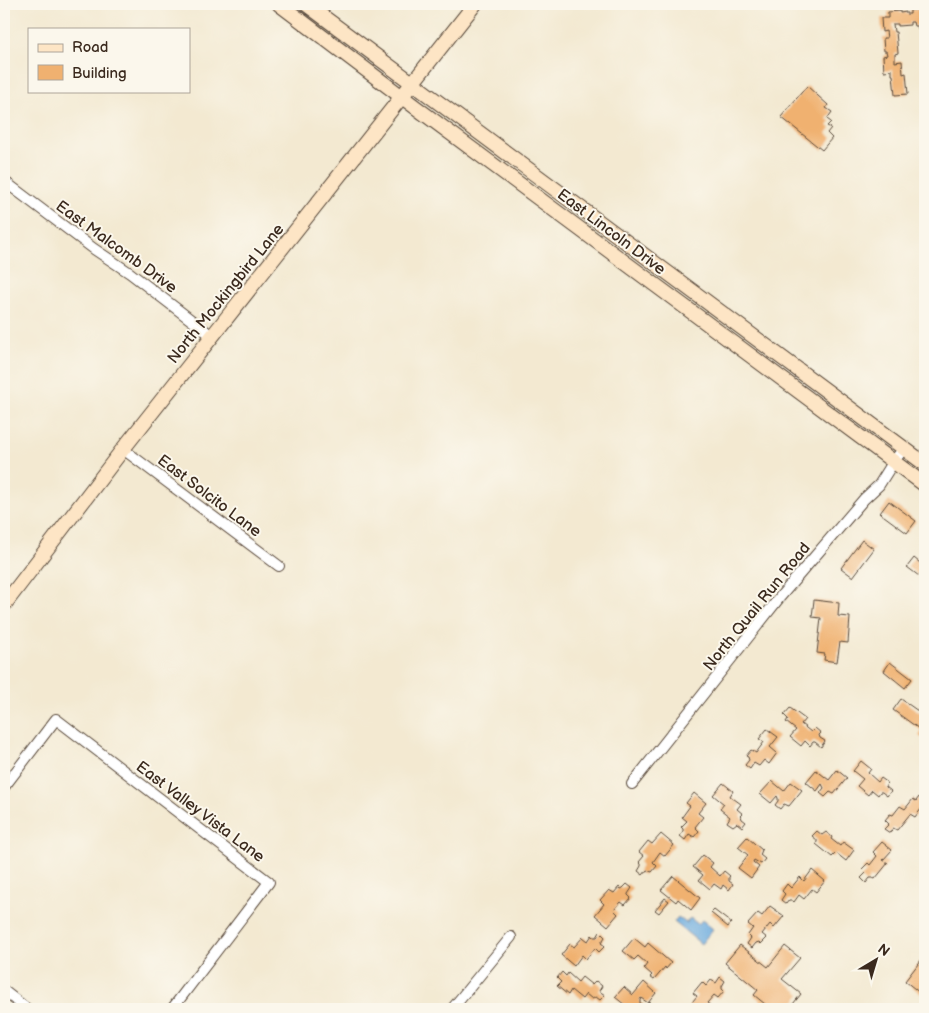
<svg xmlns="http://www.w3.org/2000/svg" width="929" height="1013" viewBox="0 0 929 1013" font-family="'Balsamiq Sans',sans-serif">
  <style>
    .water { fill: #6baade; stroke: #536a7e }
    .building { fill: #f0b170 }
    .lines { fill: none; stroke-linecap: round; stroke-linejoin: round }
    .street-casing { stroke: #574739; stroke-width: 12 }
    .secondary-casing { stroke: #574739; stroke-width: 16 }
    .street { stroke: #fff; stroke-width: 10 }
    .secondary { stroke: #fde5c5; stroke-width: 14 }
    .labels { text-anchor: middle; stroke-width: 4; stroke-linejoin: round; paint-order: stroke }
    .street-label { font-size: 16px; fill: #3b2a1e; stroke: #fbf7ec }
  </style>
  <rect width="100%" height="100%" fill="#fbf7ec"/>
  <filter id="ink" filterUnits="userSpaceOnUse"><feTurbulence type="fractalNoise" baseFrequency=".02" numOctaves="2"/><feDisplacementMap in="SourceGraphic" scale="10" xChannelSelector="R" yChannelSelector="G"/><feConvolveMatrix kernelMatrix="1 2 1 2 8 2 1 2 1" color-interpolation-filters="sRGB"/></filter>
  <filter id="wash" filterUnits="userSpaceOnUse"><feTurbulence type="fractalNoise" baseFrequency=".0096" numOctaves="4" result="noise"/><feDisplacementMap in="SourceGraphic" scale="20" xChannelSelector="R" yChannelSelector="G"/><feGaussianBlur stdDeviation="1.12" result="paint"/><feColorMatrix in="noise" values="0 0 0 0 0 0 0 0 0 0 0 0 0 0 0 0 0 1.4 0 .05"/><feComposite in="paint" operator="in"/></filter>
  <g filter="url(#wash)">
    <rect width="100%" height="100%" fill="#f3e9d1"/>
    <path class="water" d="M 678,917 L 686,923 L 690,918 L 698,924 L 702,920 L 713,929 L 701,944 L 674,922 Z"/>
    <g id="blocks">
      <path class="building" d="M 925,9 L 925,28 L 918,29 L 918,26 L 914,26 L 913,22 L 910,22 L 910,25 L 898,26 L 898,24 L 893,24 L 894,32 L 896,32 L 898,53 L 895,54 L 895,62 L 902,61 L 903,74 L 906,73 L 908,94 L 895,95 L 893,75 L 892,75 L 892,70 L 884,71 L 883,56 L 887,55 L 886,51 L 884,51 L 883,38 L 887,38 L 886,31 L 882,32 L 881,18 L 888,18 L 888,12 L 900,11 L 900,13 L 906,12 L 906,14 L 910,14 L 910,10 Z
        M 921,36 L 925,36 L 925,58 L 923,58 Z
        M 807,86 L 828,105 L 826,108 L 832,112 L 827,119 L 831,122 L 827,126 L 831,128 L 827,133 L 832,138 L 822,150 L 781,117 Z
        M 889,501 L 916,521 L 907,533 L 880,513 Z
        M 862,540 L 874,549 L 853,577 L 841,568 Z
        M 914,558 L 925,567 L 925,569 L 919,576 L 907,567 Z
        M 814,600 L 839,603 L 838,616 L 850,617 L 848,643 L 840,642 L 837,662 L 824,660 L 825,654 L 817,653 L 821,618 L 812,617 Z
        M 890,662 L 912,679 L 905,688 L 884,671 Z
        M 901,699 L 925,716 L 925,740 L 919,736 L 922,731 L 893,710 Z
        M 790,708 L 805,719 L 801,724 L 811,732 L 815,728 L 821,733 L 819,735 L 820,738 L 825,741 L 821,747 L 815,742 L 813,742 L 810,746 L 805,741 L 801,746 L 790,737 L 796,730 L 786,722 L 788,719 L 784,715 Z
        M 767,729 L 778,737 L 770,747 L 777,753 L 769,764 L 764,760 L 759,766 L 754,763 L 750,769 L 745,765 L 749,760 L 748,757 L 746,756 L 751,750 L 756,753 L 764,742 L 759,739 Z
        M 861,761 L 871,769 L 868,773 L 878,782 L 881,778 L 888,783 L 886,785 L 886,787 L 891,791 L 887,796 L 882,792 L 880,792 L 878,795 L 872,790 L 868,795 L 857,786 L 863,779 L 853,771 Z
        M 816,770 L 829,780 L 837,770 L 847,778 L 834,794 L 830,792 L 825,797 L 820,793 L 824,788 L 822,784 L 817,791 L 806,782 Z
        M 772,781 L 784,791 L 791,782 L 802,790 L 789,806 L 784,804 L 780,809 L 775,805 L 778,801 L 778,798 L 777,796 L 771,803 L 760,794 Z
        M 723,783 L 733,791 L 730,796 L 741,804 L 737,809 L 743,814 L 741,816 L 742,819 L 746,822 L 742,827 L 737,823 L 733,826 L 727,822 L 730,817 L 720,809 L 724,804 L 713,795 Z
        M 694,793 L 706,803 L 698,813 L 703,817 L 695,827 L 699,831 L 694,837 L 689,834 L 685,840 L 680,836 L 683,831 L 683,829 L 681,827 L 687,821 L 682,817 L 690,806 L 686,803 Z
        M 919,797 L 925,801 L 925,804 L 915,817 L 910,814 L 897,830 L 893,828 L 890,833 L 884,829 L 889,824 L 885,820 L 890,814 L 893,815 L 900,806 L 905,809 L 913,799 L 916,801 Z
        M 817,831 L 822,835 L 826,832 L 832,837 L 831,839 L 840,846 L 843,842 L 854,850 L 846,861 L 836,853 L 832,857 L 816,844 L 817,842 L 817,840 L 812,836 Z
        M 661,834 L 674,845 L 665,856 L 660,852 L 653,862 L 657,866 L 652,872 L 647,870 L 643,875 L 638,871 L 641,866 L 641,864 L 639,862 L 644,856 L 639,852 L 648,841 L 652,844 Z
        M 747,837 L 762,850 L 760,855 L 765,859 L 761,864 L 754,860 L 753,862 L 759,867 L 751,878 L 738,868 L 748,855 L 738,847 Z
        M 882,842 L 892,850 L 883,860 L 888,863 L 875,879 L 873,878 L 870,878 L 866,883 L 861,878 L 866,873 L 862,869 L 868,863 L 870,865 L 877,856 L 873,852 Z
        M 703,855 L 713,863 L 710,867 L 720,876 L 724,871 L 730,876 L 729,877 L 729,881 L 733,884 L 729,890 L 723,885 L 721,889 L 714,884 L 710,889 L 699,880 L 703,875 L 693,867 Z
        M 812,870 L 825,881 L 816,892 L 812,889 L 804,899 L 799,895 L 794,902 L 792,900 L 789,900 L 786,904 L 781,900 L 785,894 L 782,891 L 787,884 L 791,888 L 800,877 L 804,881 Z
        M 673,876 L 700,898 L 691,910 L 678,899 L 676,902 L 661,890 Z
        M 627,884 L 632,888 L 628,894 L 628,895 L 631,898 L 625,905 L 621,902 L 614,910 L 618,914 L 608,926 L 595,915 L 604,904 L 600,900 L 609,890 L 614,893 L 619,887 L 621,889 L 623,888 Z
        M 665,898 L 669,901 L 659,913 L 655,910 Z
        M 770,906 L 784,916 L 774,928 L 770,924 L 762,934 L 767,938 L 761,944 L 759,942 L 756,943 L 752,948 L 747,944 L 751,938 L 748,935 L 753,928 L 748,924 L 758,913 L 762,916 Z
        M 714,910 L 731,923 L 728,927 L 711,913 Z
        M 600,932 L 605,937 L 601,943 L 605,946 L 599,952 L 595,948 L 586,959 L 582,955 L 574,966 L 561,955 L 570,944 L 574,947 L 583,937 L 588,941 L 592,935 L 594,937 L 597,937 Z
        M 634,938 L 645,947 L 648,943 L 671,963 L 666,969 L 665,967 L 654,980 L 650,977 L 652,975 L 644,968 L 647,964 L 638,956 L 634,960 L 623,951 Z
        M 740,945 L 768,967 L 785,946 L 800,958 L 782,979 L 801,994 L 789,1009 L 771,1009 L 754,995 L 758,990 L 725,963 Z
        M 925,955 L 925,997 L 905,981 Z
        M 562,972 L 566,976 L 568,973 L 578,982 L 582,977 L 592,985 L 596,981 L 602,986 L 599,991 L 605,995 L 600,1000 L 596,997 L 592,999 L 586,994 L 582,999 L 571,990 L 568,995 L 557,986 L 561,982 L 557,978 Z
        M 720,977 L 725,981 L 722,986 L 722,989 L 724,991 L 718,998 L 714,995 L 707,1003 L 711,1006 L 709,1009 L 690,1009 L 688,1007 L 697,996 L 693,993 L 702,982 L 706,986 L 711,980 L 716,983 Z
        M 644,982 L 656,993 L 648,1003 L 641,998 L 640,1000 L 640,1003 L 645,1006 L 642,1009 L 638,1009 L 635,1007 L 630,1009 L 615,997 L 624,987 L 633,995 Z"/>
    </g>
  </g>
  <g filter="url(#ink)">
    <use href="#blocks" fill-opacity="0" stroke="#574739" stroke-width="1"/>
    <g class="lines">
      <g class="street-casing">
        <path id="street" d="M 4,181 L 94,249 L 130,273 L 212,336
          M 123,449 L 279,566
          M 632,784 L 780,597 L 864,499 L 879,485 L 894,461 L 904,448
          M 4,787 L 56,719 L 269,882 L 172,1009
          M 4,991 L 27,1009
          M 452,1009 L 511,937"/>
      </g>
      <g class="secondary-casing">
        <path id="secondary" d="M 279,4 L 414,106 L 925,485
          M 306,4 L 925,464
          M 4,605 L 123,449 L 475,4"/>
      </g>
      <use href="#street" class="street"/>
      <use href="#secondary" class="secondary"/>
    </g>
  </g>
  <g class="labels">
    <g class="street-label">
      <text transform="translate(612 231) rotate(37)" y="6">East Lincoln Drive</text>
      <text transform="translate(117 246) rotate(36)" y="6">East Malcomb Drive</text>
      <text transform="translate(225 293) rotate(-51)" y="6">North Mockingbird Lane</text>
      <text transform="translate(210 495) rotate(37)" y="6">East Solcito Lane</text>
      <text transform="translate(756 606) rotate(-51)" y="6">North Quail Run Road</text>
      <text transform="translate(201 811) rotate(37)" y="6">East Valley Vista Lane</text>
    </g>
  </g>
  <rect width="929" height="1013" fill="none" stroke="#fbf7ec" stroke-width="20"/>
  <rect x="28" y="28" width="162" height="65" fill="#fbf7ec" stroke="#aea59a"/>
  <rect x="38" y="44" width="25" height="8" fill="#fde5c5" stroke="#aea59a"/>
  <text x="72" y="52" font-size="15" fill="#3b2a1e">Road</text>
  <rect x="38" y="65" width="25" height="15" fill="#f0b170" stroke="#aea59a"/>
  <text x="72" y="78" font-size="15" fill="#3b2a1e">Building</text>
  <g transform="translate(876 960) rotate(38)" stroke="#fbf7ec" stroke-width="4" paint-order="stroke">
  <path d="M0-4L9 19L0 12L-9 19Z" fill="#3b2a1e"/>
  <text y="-8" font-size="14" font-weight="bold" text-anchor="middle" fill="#3b2a1e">N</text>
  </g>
</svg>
